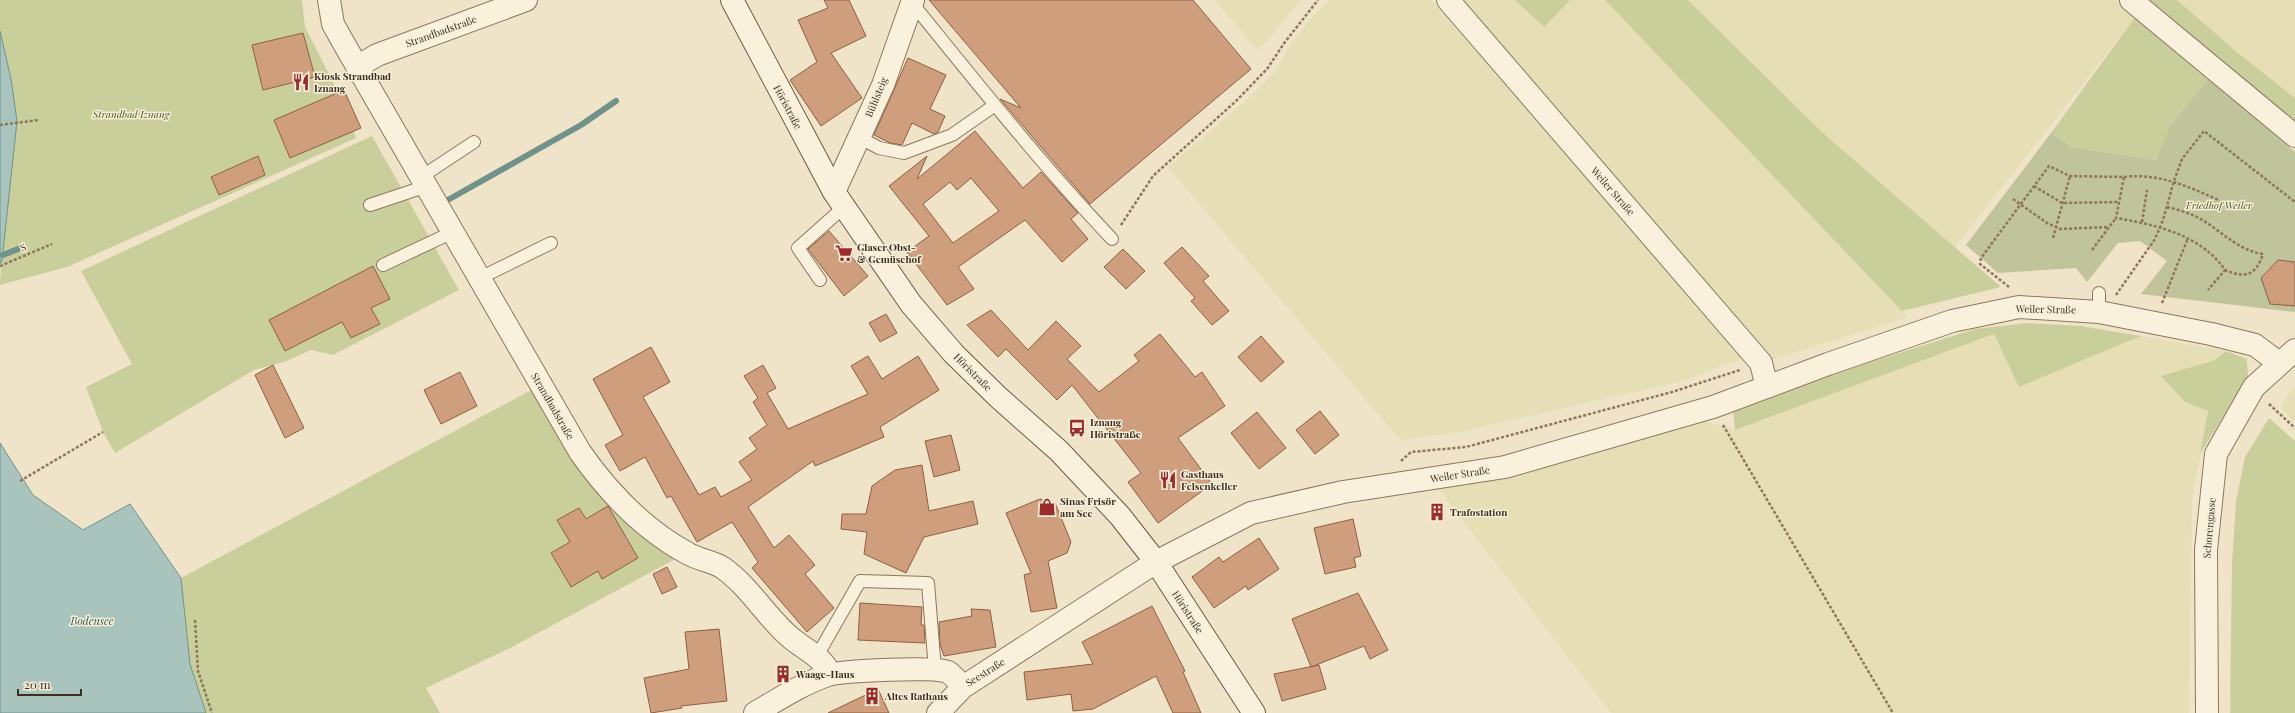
<svg xmlns="http://www.w3.org/2000/svg" width="2295" height="713" viewBox="0 0 2295 713" font-family="'Playfair Display',serif">
  <style>
    .farmland { fill: #e6deb5 }
    .green { fill: #c9cf9b }
    .cemetery { fill: #bfc49a }
    .water { fill: #a9c4bc; stroke: #6f938a }
    .lines { fill: none; stroke-linecap: round; stroke-linejoin: round }
    .stream { stroke: #6f938a; stroke-width: 6 }
    .building { fill: #cf9f7d; stroke: #8d5f41; fill-rule: evenodd }
    .service-casing { stroke: #8d765c; stroke-width: 14 }
    .minor-casing { stroke: #8d765c; stroke-width: 24 }
    .tertiary-casing { stroke: #8d765c; stroke-width: 24 }
    .secondary-casing { stroke: #6f573f; stroke-width: 24 }
    .path { stroke: #8d765c; stroke-width: 2.5; stroke-dasharray: 3 2; stroke-linecap: butt }
    .service { stroke: #faf1dc; stroke-width: 12 }
    .minor { stroke: #faf1dc; stroke-width: 22 }
    .tertiary { stroke: #faf1dc; stroke-width: 22 }
    .secondary { stroke: #faf1dc; stroke-width: 22 }
    .labels { text-anchor: middle; stroke-width: 3; stroke-linejoin: round; paint-order: stroke }
    .street-label { font-size: 10px; fill: #3d2e20; stroke: #f7eed8 }
    .poi-label { font-size: 10px; font-weight: bold; fill: #3d2e20; stroke: #f7eed8; text-anchor: start }
    .park-label { font-size: 10px; font-style: italic; fill: #4d5a26; stroke: #f7eed8 }
    .water-label { font-size: 11px; font-style: italic; fill: #2f5d5a; stroke: #f7eed8 }
  </style>
  <rect width="100%" height="100%" fill="#f0e4c8"/>
  <path class="farmland" d="M 1215,0 L 1301,0 L 1258,51 Z
    M 1330,0 L 1432,0 L 1745,357 L 1682,381 L 1460,432 L 1400,440 L 1168,167 L 1250,97 L 1276,70 L 1290,45 L 1311,18 Z
    M 1448,0 L 1515,0 L 1544,26 L 1570,0 L 1605,0 L 1908,317 L 1761,363 Z
    M 1688,0 L 2131,0 L 2141,10 L 1955,247 L 1824,134 Z
    M 2177,0 L 2295,0 L 2295,98 L 2238,53 Z
    M 1995,334 L 2019,387 L 2141,336 L 2226,351 L 2215,360 L 2162,376 L 2185,402 L 2208,411 L 2192,502 L 2189,713 L 1611,713 L 1437,487 L 1700,420 L 1735,430 Z
    M 2295,388 L 2295,422 L 2281,408 L 2287,395 Z"/>
  <path class="green" d="M 0,0 L 302,0 L 305,27 L 332,80 L 356,138 L 67,267 L 0,285 L 11,79 L 0,31 Z
    M 1515,0 L 1570,0 L 1544,27 Z
    M 1605,0 L 1688,0 L 1824,134 L 2001,287 L 1902,311 Z
    M 2131,0 L 2177,0 L 2238,53 L 2295,98 L 2295,133 Z
    M 2136,16 L 2209,78 L 2169,127 L 2156,160 L 2072,147 L 2051,133 Z
    M 372,136 L 459,290 L 333,355 L 311,350 L 284,362 L 254,370 L 115,453 L 103,432 L 86,387 L 132,364 L 81,271 Z
    M 2027,323 L 2081,326 L 2141,336 L 2019,387 L 1994,334 L 1735,430 L 1733,410 L 1867,363 L 1975,329 Z
    M 2226,351 L 2247,359 L 2248,377 L 2200,454 L 2208,411 L 2185,402 L 2161,376 L 2215,360 Z
    M 533,389 L 681,556 L 512,647 L 426,688 L 440,713 L 206,713 L 190,664 L 181,578 Z
    M 2269,418 L 2295,441 L 2295,713 L 2230,713 L 2232,562 L 2236,501 L 2245,457 Z"/>
  <path class="cemetery" d="M 2209,78 L 2295,152 L 2295,312 L 2141,294 L 2167,261 L 2140,241 L 2118,243 L 2087,282 L 2076,268 L 1998,273 L 1966,245 L 2051,133 L 2072,147 L 2156,160 L 2169,127 Z"/>
  <path class="water" d="M 0,31 L 11,79 L 17,121 L 2,261 L 0,264 Z
    M 0,443 L 33,495 L 83,530 L 130,504 L 181,578 L 190,664 L 206,713 L 0,713 Z"/>
  <g class="lines">
    <path class="stream" d="M 446,201 L 581,125 L 616,101
      M 3,255 L 23,247"/>
  </g>
  <path class="building" d="M 824,0 L 849,0 L 866,36 L 831,53 L 862,98 L 821,126 L 790,80 L 817,62 L 798,20 L 828,8 Z
    M 929,0 L 1193,0 L 1251,69 L 1090,204 L 1000,99 L 1021,108 Z
    M 303,33 L 315,77 L 263,90 L 252,45 Z
    M 908,58 L 946,75 L 930,109 L 945,116 L 938,132 L 934,134 L 912,123 L 902,145 L 890,143 L 874,135 Z
    M 344,90 L 361,128 L 290,158 L 274,120 Z
    M 975,131 L 1023,188 L 1041,172 L 1078,213 L 1071,219 L 1088,239 L 1062,262 L 1025,220 L 958,267 L 974,289 L 947,305 L 907,252 L 929,236 L 889,186 L 927,156 L 917,179 ZM 971,178 L 999,211 L 953,243 L 923,204 L 950,182 L 957,190 Z
    M 258,156 L 265,175 L 219,195 L 211,177 Z
    M 829,231 L 868,276 L 844,296 L 808,249 Z
    M 1182,247 L 1209,276 L 1203,281 L 1229,311 L 1212,325 L 1191,301 L 1195,298 L 1164,263 Z
    M 1123,249 L 1145,271 L 1126,289 L 1104,267 Z
    M 2278,260 L 2295,262 L 2295,306 L 2270,304 L 2261,278 Z
    M 373,266 L 390,299 L 371,308 L 380,324 L 351,338 L 342,322 L 285,351 L 269,320 Z
    M 991,310 L 1028,350 L 1056,321 L 1081,346 L 1067,359 L 1099,392 L 1139,361 L 1134,355 L 1160,334 L 1195,377 L 1202,372 L 1225,406 L 1178,438 L 1212,484 L 1158,523 L 1128,482 L 1141,473 L 1072,385 L 1057,400 L 1006,349 L 998,357 L 967,325 Z
    M 886,314 L 897,333 L 880,342 L 869,323 Z
    M 1261,336 L 1284,362 L 1261,382 L 1238,357 Z
    M 651,347 L 670,382 L 643,397 L 699,495 L 715,487 L 721,497 L 752,480 L 739,462 L 757,449 L 749,438 L 767,425 L 753,402 L 758,398 L 744,376 L 763,365 L 776,388 L 767,393 L 788,429 L 868,394 L 851,366 L 868,356 L 882,379 L 918,356 L 939,390 L 880,427 L 884,437 L 815,466 L 813,461 L 748,507 L 774,548 L 789,535 L 815,565 L 805,574 L 834,608 L 807,632 L 752,568 L 758,562 L 732,522 L 697,542 L 671,496 L 667,498 L 645,457 L 620,471 L 605,445 L 623,435 L 593,379 Z
    M 273,365 L 304,428 L 285,438 L 255,375 Z
    M 460,372 L 477,406 L 441,424 L 424,390 Z
    M 1320,411 L 1339,435 L 1315,454 L 1296,430 Z
    M 1257,412 L 1286,448 L 1259,469 L 1231,433 Z
    M 951,435 L 960,470 L 934,477 L 925,441 Z
    M 922,465 L 929,511 L 973,501 L 978,524 L 924,537 L 906,573 L 864,554 L 867,532 L 841,529 L 842,514 L 866,514 L 872,486 L 895,470 Z
    M 1040,499 L 1055,503 L 1071,542 L 1067,553 L 1048,561 L 1057,608 L 1031,612 L 1024,575 L 1031,573 L 1006,513 Z
    M 608,506 L 638,558 L 602,579 L 598,571 L 571,587 L 551,553 L 570,542 L 557,520 L 579,508 L 586,519 Z
    M 1353,519 L 1361,556 L 1354,558 L 1356,567 L 1325,574 L 1314,528 Z
    M 1259,538 L 1279,569 L 1248,590 L 1246,586 L 1214,608 L 1192,577 L 1219,557 L 1223,562 Z
    M 667,567 L 677,587 L 662,594 L 653,574 Z
    M 1358,593 L 1388,650 L 1370,659 L 1364,646 L 1311,667 L 1292,619 Z
    M 860,603 L 922,607 L 921,625 L 924,625 L 925,643 L 858,640 Z
    M 1152,606 L 1185,671 L 1183,672 L 1201,713 L 1173,713 L 1156,676 L 1093,709 L 1073,711 L 1071,694 L 1027,700 L 1024,672 L 1093,664 L 1082,642 Z
    M 971,609 L 990,610 L 996,647 L 944,656 L 940,644 L 939,622 L 972,616 Z
    M 719,629 L 727,701 L 681,706 L 682,708 L 651,713 L 644,678 L 689,669 L 685,632 Z
    M 1319,665 L 1326,689 L 1282,701 L 1274,674 Z
    M 878,689 L 889,713 L 828,713 Z"/>
  <g class="lines">
    <g class="service-casing">
      <path id="service" d="M 912,3 C 977,83 1041,164 1112,239
        M 859,137 L 879,148 L 904,153 L 952,135 L 995,105
        M 421,177 L 474,142
        M 370,205 L 427,186
        M 383,265 L 453,232
        M 480,278 L 551,243
        M 820,280 L 798,248 L 844,207
        M 2099,312 L 2099,293
        M 817,656 L 860,581 L 928,583 L 935,670"/>
    </g>
    <g class="minor-casing">
      <path id="minor" d="M 329,0 L 333,24 L 343,42 L 580,452 C 608,492 643,529 687,553 C 698,560 713,561 723,568 C 750,587 766,617 791,638 C 805,650 822,656 830,674
        M 1448,0 L 1761,363 L 1767,387
        M 2131,0 L 2295,136
        M 357,67 L 377,55 L 526,0
        M 834,192 L 883,85 L 913,0
        M 755,713 C 779,699 802,684 828,675 C 841,671 938,666 948,672 C 953,675 958,682 963,687
        M 938,713 L 963,687 L 1156,562 L 1251,513 L 1343,492 L 1505,467 L 1713,407 L 1828,364 L 1952,321 L 2019,307 L 2099,312 L 2211,334 L 2255,345 L 2279,363"/>
    </g>
    <g class="tertiary-casing">
      <path id="tertiary" d="M 2207,713 L 2206,550 L 2216,454 L 2254,387 L 2295,350"/>
    </g>
    <g class="secondary-casing">
      <path id="secondary" d="M 732,0 L 834,192 L 911,304 L 954,354 L 998,397 L 1059,451 L 1120,516 L 1156,562 L 1254,713"/>
    </g>
    <path class="path" d="M 0,125 L 39,120
      M 2124,177 C 2160,173 2186,186 2219,200
      M 2034,186 L 2062,203 L 2119,202
      M 2013,199 L 2047,223 L 2060,229 L 2109,227
      M 2167,207 C 2180,210 2193,214 2204,221 C 2223,233 2240,251 2263,254 C 2256,275 2246,279 2225,270
      M 2142,222 L 2147,190
      M 1121,225 L 1153,176 L 1236,101 L 1267,69 L 1285,42 L 1318,0
      M 2053,238 L 2070,176
      M 2092,250 L 2116,218
      M 0,266 L 52,244
      M 2009,287 L 1980,264 L 1981,258 L 2049,166 L 2070,176 L 2124,177 L 2116,218 C 2157,225 2201,235 2225,270 L 2208,290
      M 2116,295 L 2155,239 L 2163,220 L 2174,181 L 2182,159 L 2204,131 L 2295,202
      M 2162,303 L 2188,238
      M 2269,404 L 2295,428
      M 1723,425 L 1893,713
      M 1401,461 L 1411,452 L 1466,447 L 1672,392 L 1740,370
      M 20,481 L 103,432
      M 195,620 L 198,671 L 212,713"/>
    <use href="#service" class="service"/>
    <use href="#minor" class="minor"/>
    <use href="#tertiary" class="tertiary"/>
    <use href="#secondary" class="secondary"/>
  </g>
  <defs>
    <g id="restaurant-bare" transform="scale(1.38)"><path d="M-5-6h1v4h1v-4h1v4h1v-4h1v5L-1.5 .5V6h-2V.5L-5-1ZM5-6V6H3V1.5H1.5Q1.5-4 5-6Z" fill="#9e2a2b" stroke="#f7eed8" stroke-width="2.5" paint-order="stroke"/></g>
    <g id="supermarket-bare" transform="scale(1.38)"><path d="M-6-5.5h2.5l.6 2H6L4.5 2H-2.5L-4.4-4H-6ZM-1.5 3.2a1.3 1.3 0 1 0 .1 0ZM3 3.2a1.3 1.3 0 1 0 .1 0Z" fill="#9e2a2b" stroke="#f7eed8" stroke-width="2.5" paint-order="stroke"/></g>
    <g id="bus-bare" transform="scale(1.38)"><path d="M-5-6H5V4H4V6H2V4H-2V6H-4V4H-5ZM-3.5-4V0h7V-4ZM-3.5 1.2v1.5H-2V1.2ZM2 1.2v1.5H3.5V1.2Z" fill="#9e2a2b" stroke="#f7eed8" stroke-width="2.5" paint-order="stroke"/></g>
    <g id="shop-bare" transform="scale(1.38)"><path d="M-5-2.5h2.3a2.7 3.5 0 0 1 5.4 0H5L5.5 6h-11ZM-1.5-2.5h3a1.5 2.3 0 0 0-3 0Z" fill="#9e2a2b" stroke="#f7eed8" stroke-width="2.5" paint-order="stroke"/></g>
    <g id="building-bare" transform="scale(1.38)"><path d="M-4-6H4V6H1V3H-1V6H-4ZM-2.5-4.3h1.7v1.8h-1.7ZM.8-4.3h1.7v1.8H.8ZM-2.5-1h1.7V.8h-1.7ZM.8-1h1.7V.8H.8Z" fill="#9e2a2b" stroke="#f7eed8" stroke-width="2.5" paint-order="stroke"/></g>
  </defs>
  <g fill-rule="evenodd">
    <use href="#restaurant-bare" x="301" y="82"/>
    <use href="#supermarket-bare" x="844" y="253"/>
    <use href="#bus-bare" x="1077" y="428"/>
    <use href="#restaurant-bare" x="1168" y="480"/>
    <use href="#shop-bare" x="1047" y="507"/>
    <use href="#building-bare" x="1437" y="512"/>
    <use href="#building-bare" x="783" y="674"/>
    <use href="#building-bare" x="872" y="696"/>
  </g>
  <g class="labels">
    <g class="street-label">
      <text transform="translate(441 31) rotate(-20)" y="4">Strandbadstraße</text>
      <text transform="translate(876 97) rotate(-67)" y="4">Bühlsteig</text>
      <text transform="translate(788 107) rotate(62)" y="4">Höristraße</text>
      <text transform="translate(1613 191) rotate(49)" y="4">Weiler Straße</text>
      <text transform="translate(23 247) rotate(-23)" y="4">S</text>
      <text transform="translate(2046 309) rotate(1)" y="4">Weiler Straße</text>
      <text transform="translate(973 372) rotate(45)" y="4">Höristraße</text>
      <text transform="translate(553 406) rotate(60)" y="4">Strandbadstraße</text>
      <text transform="translate(1460 474) rotate(-9)" y="4">Weiler Straße</text>
      <text transform="translate(2209 528) rotate(-85)" y="4">Schorengasse</text>
      <text transform="translate(1188 612) rotate(57)" y="4">Höristraße</text>
      <text transform="translate(985 672) rotate(-32)" y="4">Seestraße</text>
    </g>
    <g class="poi-label">
      <text x="314" y="80">Kiosk Strandbad<tspan x="314" dy="12">Iznang</tspan></text>
      <text x="857" y="251">Glaser Obst-<tspan x="857" dy="12">&amp; Gemüsehof</tspan></text>
      <text x="1090" y="426">Iznang<tspan x="1090" dy="12">Höristraße</tspan></text>
      <text x="1181" y="478">Gasthaus<tspan x="1181" dy="12">Felsenkeller</tspan></text>
      <text x="1060" y="505">Sinas Frisör<tspan x="1060" dy="12">am See</tspan></text>
      <text x="1450" y="516">Trafostation</text>
      <text x="796" y="678">Waage-Haus</text>
      <text x="885" y="700">Altes Rathaus</text>
    </g>
    <g class="park-label">
      <text x="131" y="118">Strandbad Iznang</text>
      <text x="2219" y="209">Friedhof Weiler</text>
    </g>
    <g class="water-label">
      <text x="92" y="625">Bodensee</text>
    </g>
  </g>
  <path d="M18 689v6h63v-6" fill="none" stroke="#3d2e20" stroke-width="2"/>
  <text x="24" y="689" font-size="12" fill="#3d2e20" stroke="#f7eed8" stroke-width="3" paint-order="stroke">20 m</text>
</svg>
